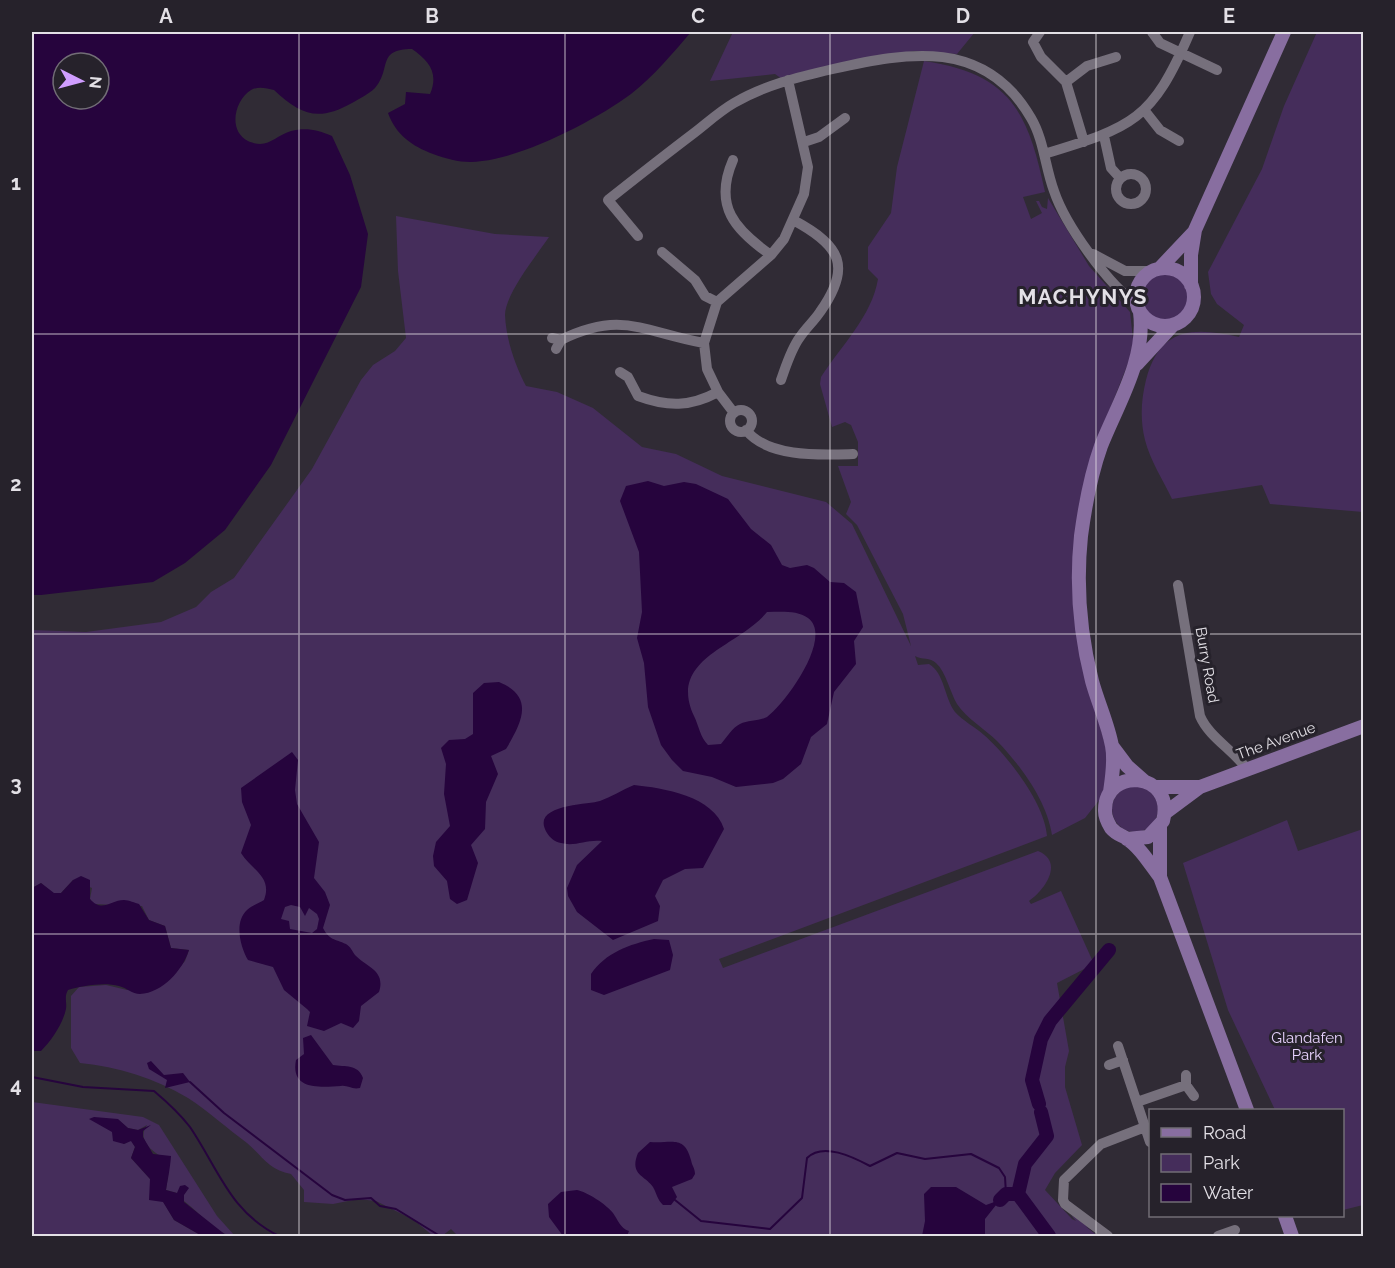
<svg xmlns="http://www.w3.org/2000/svg" width="1395" height="1268" viewBox="0 0 1395 1268" font-family="Raleway,sans-serif">
  <style>
    .green { fill: #452d5b }
    .water { fill: #26043d; fill-rule: evenodd }
    .lines { fill: none; stroke-linecap: round; stroke-linejoin: round }
    .stream { stroke: #26043d; stroke-width: 2 }
    .river { stroke: #26043d; stroke-width: 14 }
    .minor { stroke: #76707c; stroke-width: 10 }
    .major { stroke: #886ea0; stroke-width: 14 }
    .grid { fill: none; stroke: #e3e0e6; stroke-width: 1.5; stroke-opacity: 0.55 }
    .labels { text-anchor: middle; stroke-width: 6; stroke-linejoin: round; paint-order: stroke }
    .street-label { font-size: 15px; fill: #e3e0e6; stroke: #26222b }
    .park-label { font-size: 15px; fill: #e8d3fe; stroke: #26222b }
    .district-label { font-size: 21px; font-weight: bold; letter-spacing: 1.5px; fill: #e3e0e6; stroke: #26222b }
    .neatline { fill: none; stroke: #e3e0e6; stroke-width: 2 }
    .grid-label { font-size: 20px; text-anchor: middle; font-weight: bold; fill: #e3e0e6 }
  </style>
  <rect width="100%" height="100%" fill="#302b35"/>
  <path class="green" d="M 733,32 L 975,32 L 957,54 L 914,51 L 782,79 L 775,74 L 710,81 Z
    M 1317,32 L 1363,32 L 1363,512 L 1270,504 L 1262,485 L 1172,499 C 1163,480 1150,460 1145,440 C 1140,420 1141,400 1146,380 C 1160,327 1193,327 1239,337 L 1244,325 L 1217,304 L 1211,294 L 1208,272 L 1262,169 L 1284,106 Z
    M 924,61 C 1011,74 1028,112 1045,192 L 1023,197 L 1031,219 L 1042,213 L 1036,201 L 1039,201 L 1042,207 L 1047,209 L 1048,198 L 1089,266 L 1130,312 L 1134,348 L 1097,442 L 1080,509 L 1085,674 L 1109,758 L 1104,794 L 1085,818 L 1052,835 C 1047,801 1021,766 997,741 C 985,729 966,718 957,704 C 950,692 946,672 936,663 C 930,657 922,660 915,656 L 918,665 L 929,664 C 945,674 944,697 955,712 C 963,721 975,727 984,735 C 1008,756 1045,804 1047,836 L 719,959 L 723,968 L 1038,851 C 1065,862 1044,891 1029,901 L 1031,904 L 1061,891 L 1094,964 L 1057,983 L 1069,1051 L 1065,1067 L 1065,1087 L 1082,1145 L 1055,1173 L 1045,1190 L 1072,1219 L 1076,1221 L 1071,1215 L 1103,1236 L 1085,1226 L 1098,1236 L 458,1236 L 451,1229 L 442,1236 L 433,1236 L 414,1220 L 376,1201 L 358,1199 L 333,1204 L 304,1202 L 304,1190 L 291,1174 C 270,1171 262,1156 247,1143 C 228,1129 208,1111 188,1098 C 155,1078 118,1067 80,1063 L 71,1048 L 71,996 L 79,987 L 106,985 L 127,990 L 179,968 L 185,961 L 189,950 L 171,948 L 165,926 L 149,920 L 142,906 L 94,904 L 90,899 L 92,888 L 73,880 L 61,893 L 54,894 L 41,883 L 32,888 L 32,630 L 86,632 L 161,622 L 196,607 L 211,592 L 234,578 L 312,469 L 361,380 L 373,365 L 395,351 L 406,338 L 398,271 L 396,216 L 495,234 L 549,237 C 537,255 505,294 505,315 C 506,339 515,365 526,386 L 557,392 L 593,408 L 642,447 L 676,454 L 722,476 L 826,502 L 852,524 L 911,646 L 903,614 L 857,525 L 846,514 L 851,502 L 838,466 L 858,466 L 858,442 L 851,425 L 845,422 L 832,427 L 820,384 L 821,377 C 841,346 872,316 878,279 L 868,269 L 868,247 L 891,213 L 897,167 Z
    M1140 297a25 25 0 1 1 50 0a25 25 0 1 1-50 0Z
    M1112 809a23 23 0 1 1 46 0a23 23 0 1 1-46 0Z
    M 1287,820 L 1298,851 L 1363,829 L 1363,1205 L 1343,1210 L 1342,1110 L 1275,1110 L 1228,1010 L 1183,863 Z
    M 32,1102 L 143,1117 L 159,1125 L 217,1216 L 235,1236 C 217,1236 199,1212 184,1201 L 184,1195 L 166,1190 L 170,1161 C 157,1155 135,1142 147,1125 L 138,1130 L 128,1128 L 118,1120 L 112,1132 L 124,1144 L 131,1140 L 135,1147 L 131,1158 L 150,1179 L 174,1220 L 202,1236 L 32,1236 Z"/>
  <path class="water" d="M 32,32 L 691,32 C 673,53 653,77 631,94 C 596,120 526,156 482,161 C 465,164 450,160 433,154 C 412,146 396,135 388,113 L 405,104 L 406,92 L 430,94 C 439,73 429,61 412,49 C 376,49 392,69 375,88 C 369,94 359,99 352,103 C 318,122 301,115 274,90 C 266,88 258,86 251,90 C 234,101 228,131 248,141 C 268,150 274,136 291,131 C 306,127 318,130 332,136 L 350,175 L 368,234 L 361,287 L 271,465 L 225,530 L 185,563 L 153,582 L 41,595 L 32,595 ZM 63,63 L 99,63 L 99,99 L 63,99 Z
    M 648,481 L 664,486 L 684,482 L 696,484 L 728,499 L 751,529 L 771,545 L 782,565 L 790,568 L 807,565 L 814,568 L 830,582 L 844,583 L 856,592 L 863,627 L 854,641 L 856,664 L 834,692 L 827,724 L 811,737 L 801,764 L 783,779 L 773,783 L 736,787 L 712,777 L 683,771 L 672,760 L 661,745 L 648,707 L 644,663 L 637,638 L 642,612 L 639,552 L 620,501 L 626,486 ZM 767,612 C 780,612 797,610 808,618 C 834,637 785,704 767,717 C 760,721 748,720 740,724 C 732,728 727,737 721,744 L 708,745 C 700,737 699,726 694,716 C 667,658 739,647 767,612 Z
    M 499,682 C 535,697 522,722 506,749 L 491,756 L 498,774 L 486,802 L 485,829 L 471,845 L 478,863 L 467,900 L 457,904 L 450,899 L 447,881 L 434,866 L 433,856 L 436,842 L 450,826 L 444,794 L 446,764 L 441,748 L 449,740 L 465,739 L 473,734 L 473,693 L 484,683 Z
    M 292,752 L 298,760 L 295,790 L 297,804 L 319,842 L 314,878 L 325,892 L 330,905 L 323,928 C 329,940 335,939 346,944 C 351,947 352,951 355,955 C 366,967 386,970 379,992 L 361,1006 L 359,1021 L 353,1028 L 341,1023 L 324,1031 L 307,1026 L 310,1012 L 307,1009 L 284,990 L 273,967 L 248,960 C 240,946 234,922 247,910 C 252,905 258,904 264,900 C 273,876 251,870 241,853 L 251,825 L 242,802 L 241,788 ZM 291,905 L 300,907 L 305,916 L 309,908 L 317,914 L 319,919 L 317,929 L 312,933 L 290,929 L 289,921 L 281,919 L 285,907 Z
    M 634,785 C 663,788 714,796 724,829 L 703,868 L 685,869 L 663,880 L 655,896 L 660,906 L 658,921 L 613,940 L 577,912 L 568,896 L 567,888 L 577,865 L 602,841 C 587,839 575,847 561,843 C 555,842 550,838 547,833 C 529,804 588,805 600,801 C 611,797 622,790 634,785 Z
    M 81,876 L 90,880 L 90,899 C 102,913 111,900 124,900 C 129,900 135,903 139,904 L 149,920 L 165,926 L 171,948 L 189,950 C 183,970 162,993 140,994 C 132,994 127,988 119,986 C 103,982 83,986 68,990 C 64,997 67,1001 66,1009 C 63,1023 52,1040 41,1051 L 32,1051 L 32,888 L 41,883 L 54,893 L 61,893 L 73,880 Z
    M 654,939 L 669,940 L 673,955 L 670,970 L 604,995 L 591,990 L 591,974 C 605,953 630,944 654,939 Z
    M 311,1035 L 333,1065 C 345,1067 358,1064 363,1078 L 360,1088 C 352,1090 348,1085 341,1086 C 321,1087 290,1091 296,1060 L 304,1054 L 303,1038 Z
    M 151,1061 L 164,1075 L 183,1073 L 190,1082 L 165,1088 L 167,1080 L 149,1069 L 147,1063 Z
    M 94,1117 L 118,1119 L 128,1128 L 138,1130 L 151,1125 L 143,1131 L 143,1137 L 153,1154 L 171,1156 C 170,1169 168,1178 166,1190 L 177,1193 L 180,1186 L 185,1185 L 189,1188 L 184,1195 L 184,1202 L 227,1236 L 202,1236 L 174,1220 L 163,1202 L 149,1200 L 150,1179 L 131,1158 L 135,1147 L 131,1141 L 124,1144 L 113,1141 L 112,1132 L 89,1119 Z
    M 650,1142 C 671,1144 684,1134 691,1160 C 692,1166 695,1168 695,1174 L 692,1179 L 672,1187 L 677,1197 L 671,1205 L 663,1205 C 657,1199 657,1194 653,1187 C 645,1175 629,1175 638,1153 Z
    M 931,1187 L 956,1187 L 986,1205 L 1000,1200 L 985,1219 L 985,1236 L 922,1236 L 925,1221 L 924,1194 Z
    M 577,1190 C 587,1192 606,1204 613,1213 C 618,1220 620,1228 629,1231 L 627,1236 L 563,1236 L 549,1217 L 548,1204 L 561,1192 Z"/>
  <g class="lines">
    <path class="stream" d="M 32,1077 L 83,1087 L 154,1091 C 167,1102 180,1114 190,1127 C 219,1170 230,1212 279,1236
      M 190,1082 L 224,1113 L 332,1195 L 345,1200 L 371,1198 L 380,1206 L 396,1209 L 440,1236
      M 675,1200 L 701,1221 L 770,1229 L 802,1198 L 807,1158 C 823,1142 853,1157 870,1166 L 897,1153 L 925,1159 L 971,1154 L 999,1168 L 1005,1177 L 1006,1194"/>
    <path class="river" d="M 1039,1104 L 1032,1080 L 1041,1039 L 1050,1021 L 1109,950
      M 1018,1194 L 1049,1236
      M 1000,1200 L 1006,1194 L 1018,1194 L 1025,1164 L 1047,1136 L 1041,1112"/>
    <path class="minor" d="M 1040,32 L 1033,42 L 1041,57 L 1066,82 L 1084,142
      M 1152,32 L 1160,43 L 1217,70
      M 1066,82 L 1087,66 L 1116,57
      M 1145,111 L 1160,130 L 1179,141
      M 1104,136 L 1111,168 L 1120,178
      M 804,142 L 819,137 L 845,118
      M 1044,154 C 1133,127 1152,121 1190,32
      M 733,160 C 713,206 735,230 771,255
      M1116 189a15 15 0 1 1 30 0a15 15 0 1 1-30 0Z
      M 638,236 L 608,200 C 637,177 665,155 694,133 C 707,123 720,111 734,103 C 765,85 798,77 833,69 C 908,52 985,38 1031,118 C 1044,140 1045,167 1054,191 C 1065,224 1108,285 1137,304
      M 662,252 L 695,280 L 705,296 L 717,302
      M 1093,254 L 1125,271 L 1153,271
      M 552,338 L 561,340 L 556,349
      M 561,340 C 622,310 643,332 704,343
      M 620,372 L 628,377 L 638,396 C 668,407 690,407 718,392
      M 781,380 C 786,366 791,349 800,337 C 806,328 814,321 820,312 C 852,267 841,246 795,221
      M730 421a11 11 0 1 1 22 0a11 11 0 1 1-22 0Z
      M 734,413 L 718,392 L 707,369 L 704,343 L 717,302 L 771,255 L 784,239 L 804,194 L 808,167 L 788,80
      M 746,430 C 768,458 821,455 853,454
      M 1178,585 L 1200,716 C 1209,737 1232,749 1247,769
      M 1118,1046 L 1150,1142
      M 1109,1065 L 1123,1060
      M 1186,1085 L 1194,1096
      M 1137,1102 L 1186,1085 L 1186,1075
      M 1108,1236 L 1065,1204 L 1063,1200 L 1064,1180 L 1101,1144 L 1145,1127
      M 1218,1236 L 1235,1230"/>
    <path class="major" d="M 1160,268 L 1194,232
      M1136 297a29 29 0 1 1 58 0a29 29 0 1 1-58 0Z
      M 1191,285 L 1191,255 L 1195,230 L 1284,32
      M 1137,364 L 1173,325
      M 1112,746 L 1127,766 L 1144,781
      M 1156,787 L 1200,787
      M 1110,792 C 1112,777 1115,761 1112,746 C 1108,724 1098,703 1092,681 C 1080,634 1076,584 1081,536 C 1085,506 1091,474 1101,446 C 1118,403 1146,360 1140,312
      M 1165,813 L 1200,787 L 1364,726
      M 1160,827 L 1160,877
      M 1127,839 L 1148,837 L 1163,821 C 1176,771 1104,766 1105,811 C 1105,817 1108,823 1111,828 C 1116,834 1121,835 1126,838 C 1140,847 1150,864 1160,877 L 1247,1110
      M 1285,1216 L 1292,1236"/>
  </g>
  <path class="grid" d="M 299,32 L 299,1236M 565,32 L 565,1236M 830,32 L 830,1236M 1096,32 L 1096,1236M 32,334 L 1364,334M 32,634 L 1364,634M 32,934 L 1364,934"/>
  <g class="labels">
    <g class="street-label">
      <text transform="translate(1207 665) rotate(80)" y="5">Burry Road</text>
      <text transform="translate(1276 741) rotate(-20)" y="5">The Avenue</text>
    </g>
    <g class="park-label">
      <text x="1307" y="1043">Glandafen<tspan x="1307" dy="17">Park</tspan></text>
    </g>
    <g class="district-label">
      <text x="1083" y="304">MACHYNYS</text>
    </g>
  </g>
  <rect width="1395" height="1268" fill="none" stroke="#26222b" stroke-width="66"/>
  <rect x="1149" y="1109" width="195" height="108" fill="#26222b" stroke="#726e76" stroke-width="1.5"/>
  <rect x="1161" y="1128" width="30" height="9" fill="#886ea0" stroke="#726e76" stroke-width="1.5"/>
  <text x="1203" y="1139" font-size="18" fill="#e3e0e6">Road</text>
  <rect x="1161" y="1154" width="30" height="18" fill="#452d5b" stroke="#726e76" stroke-width="1.5"/>
  <text x="1203" y="1169" font-size="18" fill="#e3e0e6">Park</text>
  <rect x="1161" y="1184" width="30" height="18" fill="#26043d" stroke="#726e76" stroke-width="1.5"/>
  <text x="1203" y="1199" font-size="18" fill="#e3e0e6">Water</text>
  <g transform="translate(81 81) rotate(96)"><circle r="28" fill="#26222b" stroke="#726e76" stroke-width="1.5"/>
  <path d="M0-4.5L10 22L0 15L-10 22Z" fill="#d09dff"/>
  <text y="-9" font-size="16" font-weight="bold" text-anchor="middle" fill="#e3e0e6">N</text>
  </g>
  <rect x="33" y="33" width="1329" height="1202" class="neatline"/>
  <g class="grid-label">
    <text x="166" y="23">A</text>
    <text x="432" y="23">B</text>
    <text x="698" y="23">C</text>
    <text x="963" y="23">D</text>
    <text x="1229" y="23">E</text>
    <text x="16" y="190">1</text>
    <text x="16" y="491">2</text>
    <text x="16" y="791">3</text>
    <text x="16" y="1092">4</text>
  </g>
</svg>
